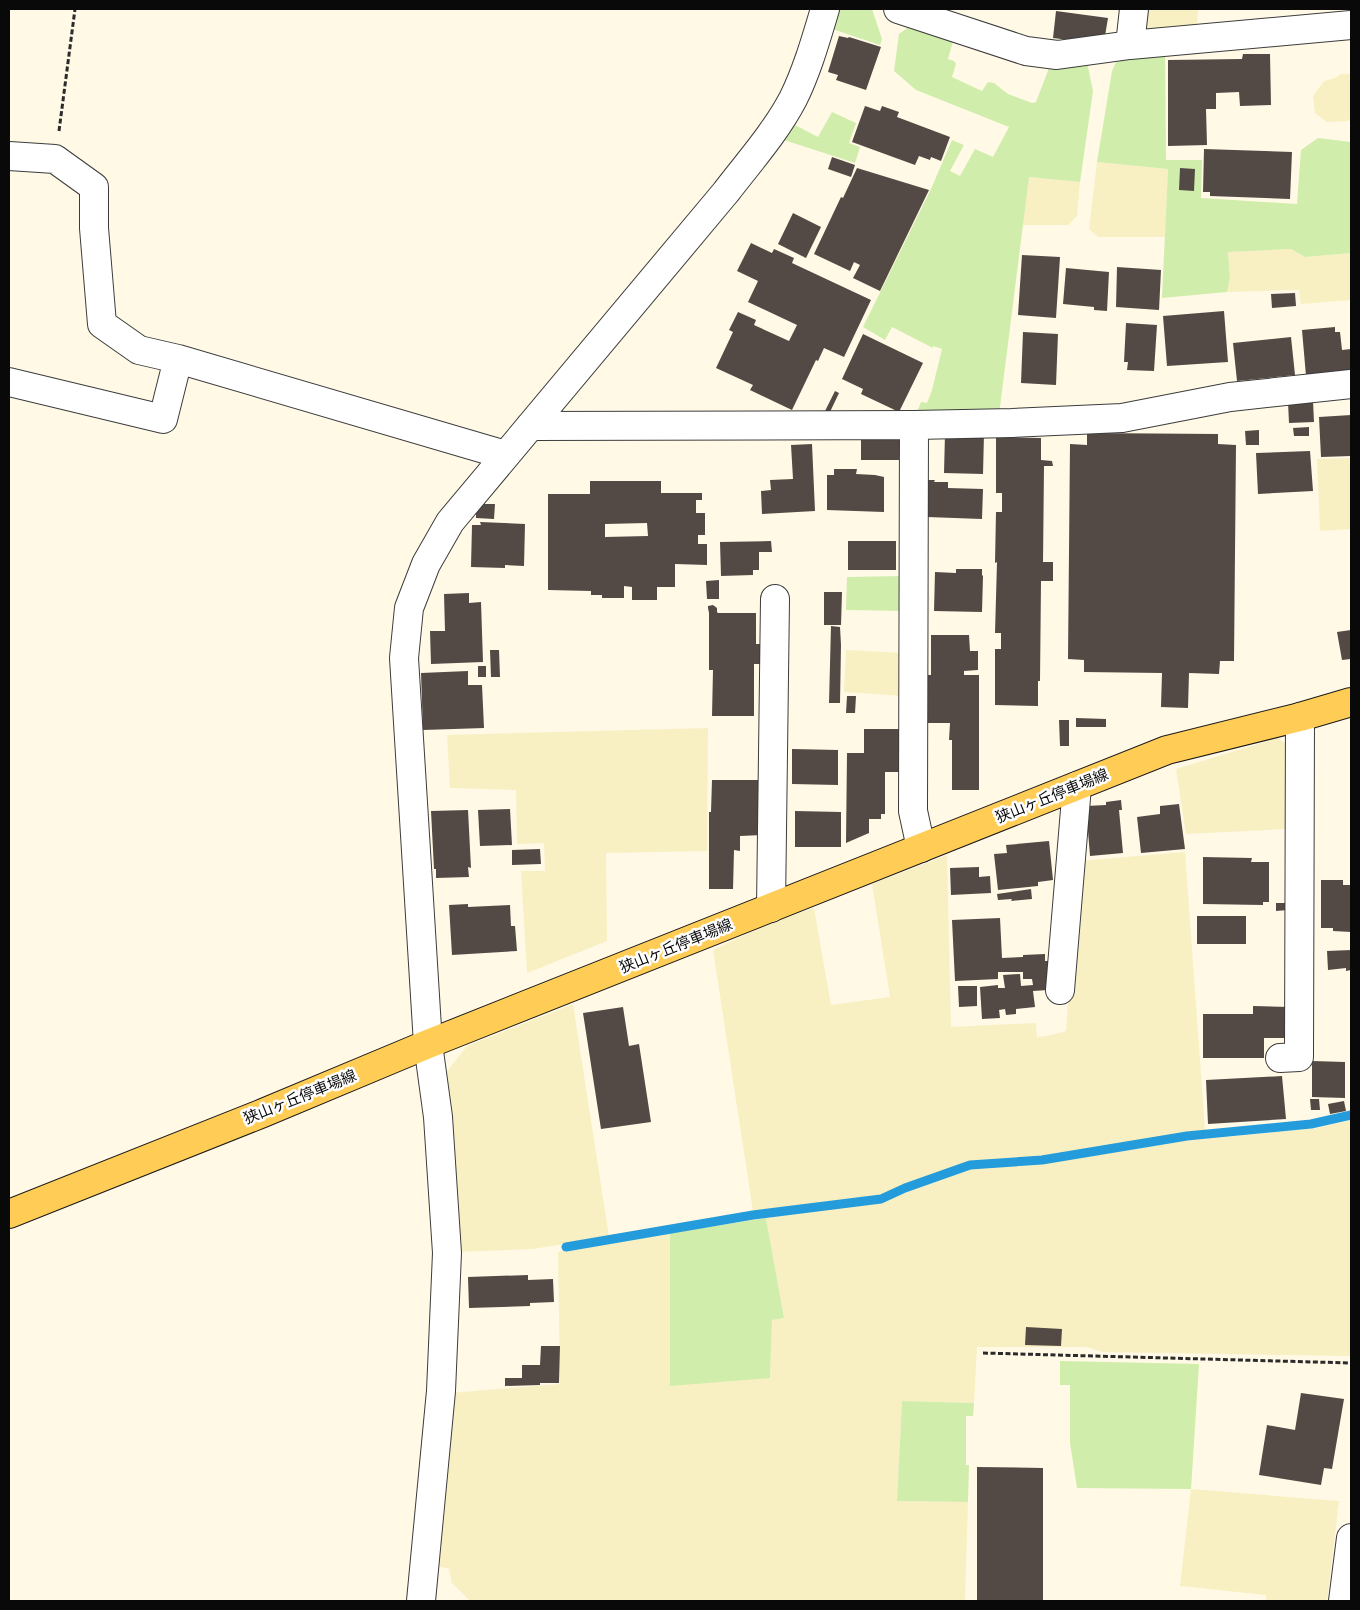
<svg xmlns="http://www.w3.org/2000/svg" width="1360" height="1610" viewBox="0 0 1360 1610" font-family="Lora,'Noto Sans JP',serif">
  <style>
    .farmland { fill: #f8f0c3 }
    .green { fill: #d1edac }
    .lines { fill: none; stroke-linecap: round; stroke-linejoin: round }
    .stream { stroke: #249cdb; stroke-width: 9 }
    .building { fill: #534a45; fill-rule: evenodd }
    .minor-casing { stroke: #3c3c3c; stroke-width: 30 }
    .major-casing { stroke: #1a1a1a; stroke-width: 30 }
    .path { stroke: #2b2b2b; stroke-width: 3; stroke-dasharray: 5 2.5; stroke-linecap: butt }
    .minor { stroke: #fff; stroke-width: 28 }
    .major { stroke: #ffcd56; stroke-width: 28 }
    .labels { text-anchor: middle; stroke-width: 5; stroke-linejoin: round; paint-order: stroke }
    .street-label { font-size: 15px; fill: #090909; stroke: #fff }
  </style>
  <rect width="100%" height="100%" fill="#fff9e6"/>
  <path class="farmland" d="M 1133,9 L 1198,9 L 1197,28 L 1148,36 Z
    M 1341,74 L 1351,74 L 1351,118 L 1348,121 L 1327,122 L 1315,113 L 1313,96 L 1324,81 L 1335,78 Z
    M 1097,162 L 1168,169 L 1165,237 L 1098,237 L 1089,229 Z
    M 1029,177 L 1080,182 L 1077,216 L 1068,225 L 1022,225 Z
    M 1291,249 L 1305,257 L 1351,253 L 1351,300 L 1301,304 L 1299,290 L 1227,292 L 1230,278 L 1228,252 Z
    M 1351,458 L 1351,529 L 1320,531 L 1317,459 Z
    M 846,650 L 902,653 L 903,696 L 844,692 Z
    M 708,728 L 707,851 L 606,853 L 607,941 L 527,973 L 521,871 L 545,871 L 544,843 L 517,844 L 516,790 L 450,788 L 447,735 Z
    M 1278,738 L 1291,748 L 1286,829 L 1186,834 L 1176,769 Z
    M 1185,852 L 1205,1130 L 1054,1155 L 971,1162 L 908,1183 L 879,1196 L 753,1211 L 713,950 L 772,922 L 814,908 L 831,1005 L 890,997 L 872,884 L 947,855 L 951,1027 L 1036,1023 L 1037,1037 L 1047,1036 L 1066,1031 L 1079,861 Z
    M 573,1004 L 609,1237 L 533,1249 L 457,1252 L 445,1074 L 467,1046 Z
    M 1351,1120 L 1351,1356 L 1102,1352 L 1087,1347 L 977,1347 L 974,1403 L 902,1401 L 897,1501 L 968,1502 L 965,1601 L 470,1601 L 452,1583 L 449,1569 L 435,1565 L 450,1393 L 560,1384 L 558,1252 L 670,1233 L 670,1385 L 770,1377 L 772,1320 L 784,1318 L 766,1218 L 883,1201 L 971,1169 L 1048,1163 L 1184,1141 L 1317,1128 Z
    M 1191,1489 L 1339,1501 L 1327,1601 L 1266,1601 L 1266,1595 L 1180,1586 Z"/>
  <path class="green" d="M 839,9 L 872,9 L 882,39 L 880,45 L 832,29 Z
    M 914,23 L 955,34 L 948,59 L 954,61 L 956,64 L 952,77 L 982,91 L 988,82 L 994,83 L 1008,94 L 1032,103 L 1036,102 L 1052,60 L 1087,62 L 1093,91 L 1080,182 L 1029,177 L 999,415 L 916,415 L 921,402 L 927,403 L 932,390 L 942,349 L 933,346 L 933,348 L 892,327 L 885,340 L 863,327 L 931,189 L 952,140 L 964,145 L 950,171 L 960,176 L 975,149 L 993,157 L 1009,127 L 916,90 L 894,71 L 899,34 Z
    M 1165,51 L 1166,160 L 1202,160 L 1201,198 L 1297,204 L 1301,150 L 1318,138 L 1351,142 L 1351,253 L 1305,257 L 1291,249 L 1228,252 L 1230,278 L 1227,292 L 1162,298 L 1168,169 L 1097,162 L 1112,71 L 1116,62 Z
    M 832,112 L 856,123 L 849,143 L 860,147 L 855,163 L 784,140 L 793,124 L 818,137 Z
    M 905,576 L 904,611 L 846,610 L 847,577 Z
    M 766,1218 L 784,1318 L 772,1320 L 770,1378 L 670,1386 L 670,1233 Z
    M 1060,1361 L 1199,1364 L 1191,1489 L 1077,1488 L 1070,1443 L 1070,1385 L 1060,1385 Z
    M 902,1401 L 974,1403 L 973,1416 L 966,1416 L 966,1465 L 969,1465 L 968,1502 L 897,1501 Z"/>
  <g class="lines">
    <path class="stream" d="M 566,1247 L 753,1215 L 881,1199 L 905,1188 L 970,1165 L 1042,1160 L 1187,1136 L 1311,1124 L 1351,1115"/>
  </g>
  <path class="building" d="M 1056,11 L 1108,18 L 1105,36 L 1093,43 L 1053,38 Z
    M 839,36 L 848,38 L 849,37 L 881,47 L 866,90 L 836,80 L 838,75 L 828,72 Z
    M 1243,54 L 1270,54 L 1271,105 L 1240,106 L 1239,92 L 1216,93 L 1216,109 L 1206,109 L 1207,145 L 1168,146 L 1168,60 L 1242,59 Z
    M 865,106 L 880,111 L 882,106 L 899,112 L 897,117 L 950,137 L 941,161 L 931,157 L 930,160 L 919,156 L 915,165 L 852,142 Z
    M 1204,149 L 1292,152 L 1290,199 L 1210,196 L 1210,192 L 1203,192 Z
    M 832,157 L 855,165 L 851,177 L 828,169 Z
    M 857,168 L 929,190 L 880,291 L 853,278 L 860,265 L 854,262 L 850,271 L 814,254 L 841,197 L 843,198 Z
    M 1180,168 L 1195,169 L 1194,191 L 1179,190 Z
    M 793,213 L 821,227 L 806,258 L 778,244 Z
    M 751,243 L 772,253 L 774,249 L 794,258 L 792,263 L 871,300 L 844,357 L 824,348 L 818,361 L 816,360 L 792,410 L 750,390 L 753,385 L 716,368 L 733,332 L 729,330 L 738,312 L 756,320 L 754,325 L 789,341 L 797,325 L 748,302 L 758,281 L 737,271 Z
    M 1022,255 L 1060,257 L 1056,318 L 1018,315 Z
    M 1117,267 L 1161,270 L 1159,310 L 1116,307 Z
    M 1066,268 L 1109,272 L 1107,311 L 1094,310 L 1094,307 L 1063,304 Z
    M 1295,293 L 1296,306 L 1272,308 L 1271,294 Z
    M 1224,311 L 1228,362 L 1167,366 L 1163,316 Z
    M 1126,323 L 1157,325 L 1154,371 L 1127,370 L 1128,362 L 1124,362 Z
    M 1335,327 L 1335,332 L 1340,332 L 1342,350 L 1351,349 L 1351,371 L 1306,376 L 1302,330 Z
    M 1023,332 L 1058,334 L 1056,385 L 1021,383 Z
    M 863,334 L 923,363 L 899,412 L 861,394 L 863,389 L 842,379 Z
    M 1291,337 L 1295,375 L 1237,381 L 1233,343 Z
    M 835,391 L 839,393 L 829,414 L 825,411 Z
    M 1313,401 L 1314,422 L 1289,423 L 1288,402 Z
    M 1351,415 L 1351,456 L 1321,457 L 1319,417 Z
    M 1309,427 L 1309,436 L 1294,436 L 1293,428 Z
    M 1259,430 L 1259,445 L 1246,445 L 1245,431 Z
    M 905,433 L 905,460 L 861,460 L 861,434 Z
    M 1087,433 L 1218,434 L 1218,444 L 1236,445 L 1234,661 L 1220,661 L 1219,674 L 1189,673 L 1188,708 L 1161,707 L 1162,673 L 1084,672 L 1084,660 L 1068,659 L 1070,444 L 1087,445 Z
    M 945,434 L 984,434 L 983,474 L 944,473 Z
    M 996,437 L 1041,438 L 1041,460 L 1052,461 L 1053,466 L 1044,466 L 1043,562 L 1053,562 L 1053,581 L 1041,581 L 1040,681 L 1038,681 L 1038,706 L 995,705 L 995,649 L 1001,649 L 1001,633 L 995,633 L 997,562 L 995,563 L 996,512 L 1002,512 L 1002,493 L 996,493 Z
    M 812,444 L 815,511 L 762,514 L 761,491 L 771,490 L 770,480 L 793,479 L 791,445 Z
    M 1310,451 L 1313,491 L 1258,494 L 1256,453 Z
    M 834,469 L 857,469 L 856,474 L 875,475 L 884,477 L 884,512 L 827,510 L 827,475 L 834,475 Z
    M 924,480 L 935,480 L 934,482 L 948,482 L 948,488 L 983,489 L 982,519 L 927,517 L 928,499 L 923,498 Z
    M 590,481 L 661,481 L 661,493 L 702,493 L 702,500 L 696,500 L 696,513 L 705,513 L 705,535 L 698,535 L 698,544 L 707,544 L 707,565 L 675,564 L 675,587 L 657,587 L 657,600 L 632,600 L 632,587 L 624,586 L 624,598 L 602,598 L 602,595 L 591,595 L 591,591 L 548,590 L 548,494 L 590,494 ZM 647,523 L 648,536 L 605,537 L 605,524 Z
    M 476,504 L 495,504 L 494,519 L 476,518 Z
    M 480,522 L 525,524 L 524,566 L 505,565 L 505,568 L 471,567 L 472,525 L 481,525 Z
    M 771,541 L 772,552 L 759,552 L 759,570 L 753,570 L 753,575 L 721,576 L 720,542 Z
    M 848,541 L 896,541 L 896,570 L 848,570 Z
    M 956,569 L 982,569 L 982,575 L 983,576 L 982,612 L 934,611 L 935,572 L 956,573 Z
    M 719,580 L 719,599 L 707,599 L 706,581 Z
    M 824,592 L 842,592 L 841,625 L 824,625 Z
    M 469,593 L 469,603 L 481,602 L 483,662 L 431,664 L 430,631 L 445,631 L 444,594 Z
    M 713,605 L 717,608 L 717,612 L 718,613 L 756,613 L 756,644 L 760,644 L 760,664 L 754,664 L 754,716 L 712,716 L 713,670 L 709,670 L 709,613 L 708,608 L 708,606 Z
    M 831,626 L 840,627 L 841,645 L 840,703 L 829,703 Z
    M 1351,630 L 1351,659 L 1342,660 L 1337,632 Z
    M 931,635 L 969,635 L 970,651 L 978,651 L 978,670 L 964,671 L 964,675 L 979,675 L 979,790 L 952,790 L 952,740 L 949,740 L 950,723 L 920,723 L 920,675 L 931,675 Z
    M 490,650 L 499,650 L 500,677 L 491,677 Z
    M 478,666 L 486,666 L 486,677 L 478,677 Z
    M 468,671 L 468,685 L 482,685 L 484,728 L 423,730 L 421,673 Z
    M 847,696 L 856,696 L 855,713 L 846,713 Z
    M 1076,718 L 1106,719 L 1106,727 L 1076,727 Z
    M 1059,720 L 1069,720 L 1069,746 L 1060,746 Z
    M 864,729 L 901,729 L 901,772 L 885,772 L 885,814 L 881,814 L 881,819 L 869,819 L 869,833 L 846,843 L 847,753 L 864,753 Z
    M 792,749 L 838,750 L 838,785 L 792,784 Z
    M 712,780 L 765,780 L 762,835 L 740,836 L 740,851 L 734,850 L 733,889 L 709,889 L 709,812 L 711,812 Z
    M 1121,800 L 1122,810 L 1119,810 L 1123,853 L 1090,856 L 1086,806 L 1106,805 L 1106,802 Z
    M 1179,804 L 1185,849 L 1141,853 L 1137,817 L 1160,814 L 1160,806 Z
    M 510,809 L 512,845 L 480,846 L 478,810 Z
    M 468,810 L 471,868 L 468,867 L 469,877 L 436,878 L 436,869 L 434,869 L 431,811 Z
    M 795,811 L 841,812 L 841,847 L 795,847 Z
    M 1049,841 L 1053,880 L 1038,882 L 1038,886 L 998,890 L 994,854 L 1007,853 L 1006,845 Z
    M 540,849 L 541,864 L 512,865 L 512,850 Z
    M 1203,857 L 1252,858 L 1251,862 L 1269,862 L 1269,902 L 1263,902 L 1263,905 L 1203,904 Z
    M 979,867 L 979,877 L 990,876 L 991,893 L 951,895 L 950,868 Z
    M 1321,880 L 1343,880 L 1343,885 L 1351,885 L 1351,932 L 1333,931 L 1333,928 L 1321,928 Z
    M 1031,889 L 1032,899 L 1011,901 L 1012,899 L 998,900 L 997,894 Z
    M 1276,903 L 1287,903 L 1288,910 L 1276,911 Z
    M 468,904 L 468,907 L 510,905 L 511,926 L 515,926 L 517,951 L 452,955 L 449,905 Z
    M 1197,916 L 1246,916 L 1246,944 L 1197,944 Z
    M 1000,918 L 1002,958 L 1023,957 L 1023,955 L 1045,954 L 1045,961 L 1054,961 L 1055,978 L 1047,979 L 1048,990 L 1033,991 L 1035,1007 L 1016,1009 L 1016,1014 L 1006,1015 L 1005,1009 L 999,1010 L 1000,1018 L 982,1019 L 980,987 L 998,985 L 998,988 L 1005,988 L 1003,975 L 1020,974 L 1021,986 L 1033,985 L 1032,979 L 1023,979 L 1023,972 L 998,972 L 998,979 L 955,981 L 952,920 Z
    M 1351,950 L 1351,970 L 1346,971 L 1346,968 L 1328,970 L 1327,951 Z
    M 958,986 L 977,986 L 977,1006 L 959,1007 Z
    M 1253,1006 L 1289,1007 L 1289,1038 L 1264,1038 L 1264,1058 L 1203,1058 L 1203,1014 L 1253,1014 Z
    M 623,1007 L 629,1046 L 639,1044 L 651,1122 L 601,1129 L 583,1013 Z
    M 1312,1061 L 1345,1062 L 1345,1098 L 1312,1097 Z
    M 1282,1076 L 1286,1119 L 1208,1124 L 1206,1080 Z
    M 1310,1099 L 1319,1099 L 1320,1110 L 1311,1110 Z
    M 1344,1101 L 1346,1111 L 1330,1114 L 1328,1104 Z
    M 528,1275 L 528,1280 L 553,1279 L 554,1302 L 530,1303 L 530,1306 L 469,1308 L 468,1277 Z
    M 1026,1327 L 1062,1329 L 1061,1346 L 1025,1345 Z
    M 541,1346 L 560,1346 L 559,1383 L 540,1383 L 540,1385 L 505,1386 L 505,1378 L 522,1378 L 522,1365 L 540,1365 Z
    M 1301,1393 L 1344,1399 L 1332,1469 L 1324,1468 L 1321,1485 L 1259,1475 L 1267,1425 L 1295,1430 Z
    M 977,1467 L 1043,1468 L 1043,1601 L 977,1601 Z"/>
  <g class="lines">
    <g class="minor-casing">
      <path id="minor" d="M 898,9 L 1026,51 L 1057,55 L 1130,45 L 1351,25
        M 1130,45 L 1134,9
        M 9,156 L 55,159 L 94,187 L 94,228 L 102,324 L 139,350 L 178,359
        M 9,382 L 163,419 L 178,359 L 505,455
        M 914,425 L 913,811 L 921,848
        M 530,426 L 914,425 L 1012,423 L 1122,418 L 1230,397 L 1351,384
        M 771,908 L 775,599
        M 1060,990 L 1077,786
        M 1280,1058 L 1299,1057 L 1300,717
        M 421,1601 L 441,1391 L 447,1253 L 438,1117 L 428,1044 L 404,658 L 409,608 L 426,564 L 450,522 L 726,192 C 749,162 775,133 793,99 C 807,71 816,39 825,9
        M 1343,1601 L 1351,1538"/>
    </g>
    <g class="major-casing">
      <path id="major" d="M 9,1214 L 263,1113 L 428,1044 L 1167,750 L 1300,717 L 1351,702"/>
    </g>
    <path class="path" d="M 59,131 L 75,9
      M 983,1353 L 1351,1363"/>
    <use href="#minor" class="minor"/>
    <use href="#major" class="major"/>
  </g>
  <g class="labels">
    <g class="street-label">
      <text transform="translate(1052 796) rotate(-22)" y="5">狭山ヶ丘停車場線</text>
      <text transform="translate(676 946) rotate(-22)" y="5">狭山ヶ丘停車場線</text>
      <text transform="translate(300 1097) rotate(-22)" y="5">狭山ヶ丘停車場線</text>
    </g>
  </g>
  <rect width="1360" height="1610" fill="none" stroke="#090909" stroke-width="20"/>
</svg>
